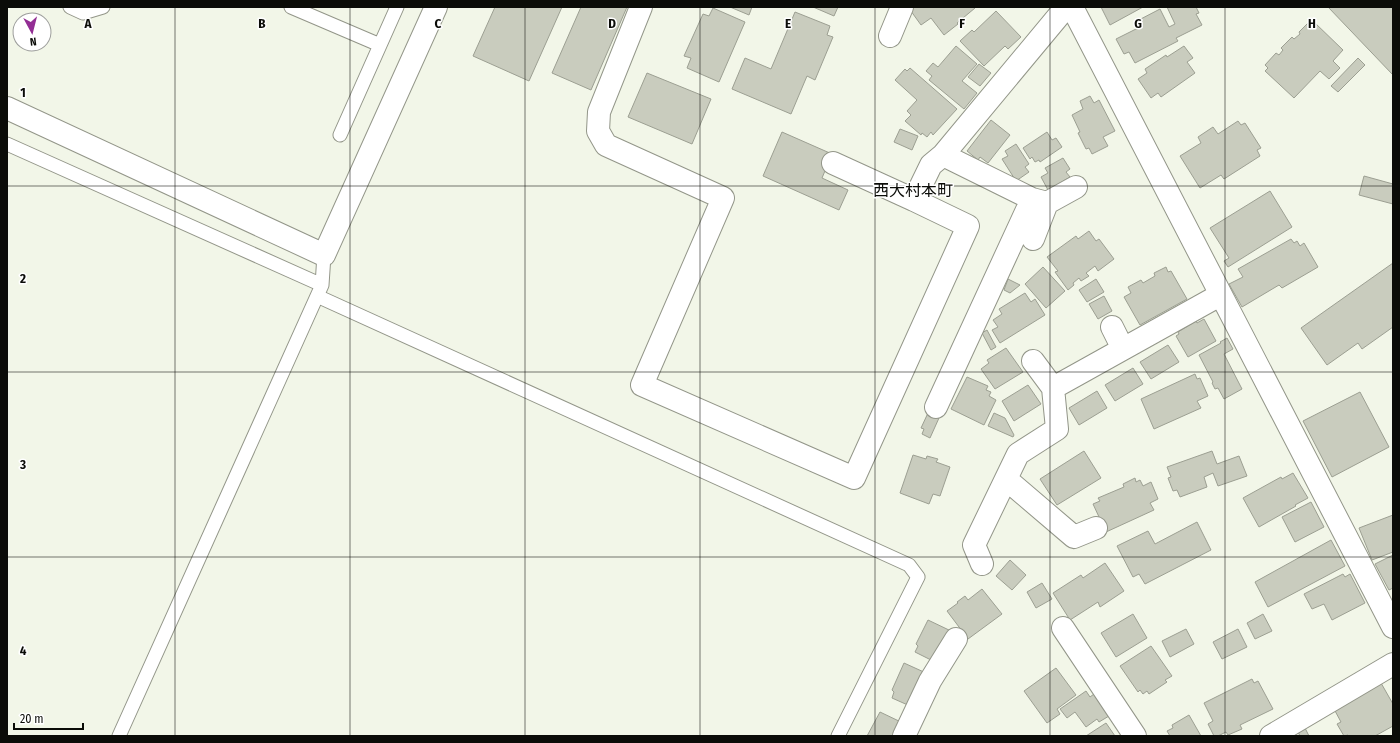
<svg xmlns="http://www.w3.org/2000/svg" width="1400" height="743" viewBox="0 0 1400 743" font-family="'Fira Sans Condensed','Noto Sans JP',sans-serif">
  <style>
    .building { fill: #c9ccbe; stroke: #9c9f92 }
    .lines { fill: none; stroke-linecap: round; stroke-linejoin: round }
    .lane-casing { stroke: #939689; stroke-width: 15 }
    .street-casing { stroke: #939689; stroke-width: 24 }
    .lane { stroke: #fff; stroke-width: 13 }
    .street { stroke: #fff; stroke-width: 22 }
    .grid { fill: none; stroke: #0b0c08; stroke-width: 1; stroke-opacity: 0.55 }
    .labels { text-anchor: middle; stroke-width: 3; stroke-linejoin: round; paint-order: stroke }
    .quarter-label { font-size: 16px; fill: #0b0c08; stroke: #fff }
    .grid-label { font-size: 13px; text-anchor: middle; font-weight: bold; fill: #0b0c08; stroke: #fff; stroke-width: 3; stroke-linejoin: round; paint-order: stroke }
  </style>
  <rect width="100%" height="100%" fill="#f2f6e8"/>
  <path class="building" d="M 495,7 L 562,7 L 529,81 L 473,56 Z
    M 581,7 L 627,7 L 591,90 L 552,73 Z
    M 730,7 L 752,7 L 749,15 Z
    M 813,7 L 838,7 L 834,16 Z
    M 908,7 L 974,7 L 975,8 L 957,23 L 958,24 L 944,35 L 931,18 L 921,25 Z
    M 1101,7 L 1143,7 L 1110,25 Z
    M 1167,7 L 1196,7 L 1199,13 L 1196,14 L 1202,25 L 1176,38 L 1178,41 L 1135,63 L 1129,52 L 1124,54 L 1116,39 L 1138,28 L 1135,22 L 1160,9 L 1169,27 L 1175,24 Z
    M 1328,7 L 1393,7 L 1393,75 Z
    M 713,8 L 745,22 L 719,82 L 687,68 L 691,58 L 684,56 L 703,14 L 709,16 Z
    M 996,11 L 1021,37 L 1008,49 L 1005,46 L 984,66 L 960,41 L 972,30 L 974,32 Z
    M 795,12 L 830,26 L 827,35 L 833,37 L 815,80 L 807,76 L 791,114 L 732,89 L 745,58 L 771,69 Z
    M 1311,22 L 1312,23 L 1314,22 L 1343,50 L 1333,61 L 1340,68 L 1329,79 L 1320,71 L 1294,98 L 1265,71 L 1268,68 L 1265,65 L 1276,53 L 1279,55 L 1283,50 L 1281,48 L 1292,37 L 1294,39 L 1300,34 L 1299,32 L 1308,23 L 1309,24 Z
    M 956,46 L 977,64 L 962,81 L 977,93 L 964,109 L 929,80 L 932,76 L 926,71 L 933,63 L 938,67 Z
    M 1184,46 L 1193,58 L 1187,62 L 1195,73 L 1161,97 L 1158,93 L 1151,98 L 1138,79 L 1147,73 L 1145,69 L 1166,55 L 1167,57 Z
    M 1358,58 L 1365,65 L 1338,92 L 1331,86 Z
    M 979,64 L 991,73 L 980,86 L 968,77 Z
    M 910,68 L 957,109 L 933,135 L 931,132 L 927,137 L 922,133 L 921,135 L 905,121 L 911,115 L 907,111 L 917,100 L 895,80 L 905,69 L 907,71 Z
    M 647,73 L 711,99 L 692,144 L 628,117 Z
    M 1090,96 L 1094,103 L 1099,100 L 1115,131 L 1103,137 L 1108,146 L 1092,154 L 1089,148 L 1086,149 L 1078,133 L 1080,132 L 1072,115 L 1083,109 L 1080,101 Z
    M 991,120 L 1010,135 L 988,163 L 980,157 L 978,160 L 967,151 Z
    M 1238,121 L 1241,125 L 1245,123 L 1261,148 L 1257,150 L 1260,156 L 1224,179 L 1221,175 L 1200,188 L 1180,156 L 1201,143 L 1198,137 L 1213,127 L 1218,134 Z
    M 900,129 L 918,136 L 912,150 L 894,142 Z
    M 782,132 L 832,154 L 822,178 L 848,190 L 839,210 L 763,176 Z
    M 1047,132 L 1052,140 L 1056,138 L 1062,147 L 1040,162 L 1039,160 L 1035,162 L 1032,157 L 1030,159 L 1023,148 Z
    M 1016,144 L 1029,164 L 1025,167 L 1029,172 L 1016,181 L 1002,159 L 1008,156 L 1005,151 Z
    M 1063,158 L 1070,169 L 1066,172 L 1070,177 L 1048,190 L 1041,177 L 1048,173 L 1045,168 Z
    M 1364,176 L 1393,184 L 1393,204 L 1359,195 Z
    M 1270,191 L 1292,227 L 1228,267 L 1224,261 L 1229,258 L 1210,228 Z
    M 1089,231 L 1096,241 L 1099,239 L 1114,259 L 1098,271 L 1095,266 L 1086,273 L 1089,276 L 1081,281 L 1079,278 L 1073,283 L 1074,285 L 1068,290 L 1055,272 L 1058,271 L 1047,257 L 1076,236 L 1078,239 Z
    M 1291,239 L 1294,243 L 1297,241 L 1300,246 L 1304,243 L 1318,267 L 1282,288 L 1279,285 L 1242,307 L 1229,284 L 1243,277 L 1238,269 Z
    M 1393,263 L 1393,327 L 1362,349 L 1358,343 L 1327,365 L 1301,328 Z
    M 1043,267 L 1065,291 L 1046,308 L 1025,284 Z
    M 1166,267 L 1168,272 L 1171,271 L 1187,299 L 1140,325 L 1124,297 L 1131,293 L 1128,287 L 1141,280 L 1143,283 L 1155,276 L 1154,273 Z
    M 1008,279 L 1020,285 L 1010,293 L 1004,290 Z
    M 1096,279 L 1104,292 L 1087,302 L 1079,290 Z
    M 1025,293 L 1031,302 L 1035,299 L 1045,315 L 1000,343 L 992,330 L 998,327 L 993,320 L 1002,314 L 999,309 Z
    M 1104,296 L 1112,311 L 1098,319 L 1089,304 Z
    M 1204,319 L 1216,341 L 1188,357 L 1176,336 L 1179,334 L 1178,332 L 1196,321 L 1197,323 Z
    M 987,330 L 996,347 L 991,350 L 982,333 Z
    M 1227,338 L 1233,349 L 1224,354 L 1242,389 L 1224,399 L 1218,388 L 1215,389 L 1212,383 L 1213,382 L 1199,355 L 1221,343 L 1220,342 Z
    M 1168,345 L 1179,362 L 1151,379 L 1140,362 Z
    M 1006,348 L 1023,372 L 995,389 L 981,369 L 989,363 L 987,360 Z
    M 1133,368 L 1143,384 L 1115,401 L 1105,385 Z
    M 1195,374 L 1197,379 L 1200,378 L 1208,396 L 1197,401 L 1201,408 L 1154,429 L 1141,399 Z
    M 967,377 L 988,386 L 986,390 L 991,392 L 989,396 L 996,400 L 984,425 L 951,409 Z
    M 1028,385 L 1041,404 L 1014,421 L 1002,401 Z
    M 1097,391 L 1107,408 L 1079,425 L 1069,408 Z
    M 1360,392 L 1389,447 L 1332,477 L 1303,421 Z
    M 928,413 L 939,418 L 930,438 L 922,434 L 924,429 L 921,428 Z
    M 994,413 L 1005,418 L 1014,435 L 1013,437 L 988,426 Z
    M 1084,451 L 1101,478 L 1057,505 L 1040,479 Z
    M 1212,451 L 1217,464 L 1239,456 L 1247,476 L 1218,486 L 1213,473 L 1204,477 L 1207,487 L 1180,497 L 1177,490 L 1173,491 L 1168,478 L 1171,477 L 1167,467 Z
    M 913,455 L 926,459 L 927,456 L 938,459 L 936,462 L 950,467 L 940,496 L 933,494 L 929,504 L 900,493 Z
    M 1293,473 L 1308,498 L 1295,505 L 1296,506 L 1259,527 L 1243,498 L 1281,477 L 1282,479 Z
    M 1135,478 L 1136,482 L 1140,480 L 1143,486 L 1151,482 L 1158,499 L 1150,503 L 1154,510 L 1106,532 L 1093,504 L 1100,501 L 1098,498 L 1124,487 L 1123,484 Z
    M 1311,502 L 1324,527 L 1295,542 L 1282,517 Z
    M 1393,515 L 1393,552 L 1372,560 L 1359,528 Z
    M 1197,522 L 1211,550 L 1145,584 L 1139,574 L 1133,577 L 1117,546 L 1148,531 L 1155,544 Z
    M 1331,540 L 1345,566 L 1268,607 L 1255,582 Z
    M 1393,555 L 1393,588 L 1389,590 L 1375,564 Z
    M 1010,560 L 1026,575 L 1012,590 L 996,576 Z
    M 1105,563 L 1124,591 L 1100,607 L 1098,602 L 1070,620 L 1053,593 L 1081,575 L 1083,578 Z
    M 1343,574 L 1345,577 L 1350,574 L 1365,603 L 1332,620 L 1324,604 L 1312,609 L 1304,594 Z
    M 1042,583 L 1052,599 L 1036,608 L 1027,592 Z
    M 982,589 L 1002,614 L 968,639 L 947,611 L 958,603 L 957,602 L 965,596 L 968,600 Z
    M 1133,614 L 1147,638 L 1116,657 L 1101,633 Z
    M 1263,614 L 1272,631 L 1255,639 L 1247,623 Z
    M 928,620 L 951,631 L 933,661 L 915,652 L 918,646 L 916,644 Z
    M 1186,629 L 1194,644 L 1170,657 L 1162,641 Z
    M 1238,629 L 1247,647 L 1222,659 L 1213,642 Z
    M 1151,646 L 1172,676 L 1165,680 L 1167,682 L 1149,694 L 1147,691 L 1143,694 L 1140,690 L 1138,692 L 1120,666 Z
    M 904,663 L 926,673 L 910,706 L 892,698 L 894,692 L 892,690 Z
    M 1056,668 L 1076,695 L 1057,709 L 1060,714 L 1047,723 L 1024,691 Z
    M 1252,679 L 1254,683 L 1258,681 L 1273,709 L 1240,725 L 1242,729 L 1228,735 L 1226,732 L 1218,736 L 1214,736 L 1208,724 L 1213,721 L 1204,703 Z
    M 1381,683 L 1393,704 L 1393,726 L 1375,736 L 1349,736 L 1348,735 L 1344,736 L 1337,724 L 1341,722 L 1334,709 Z
    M 1086,691 L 1090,697 L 1094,694 L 1109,716 L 1099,722 L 1097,719 L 1086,727 L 1075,712 L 1067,718 L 1060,709 Z
    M 880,712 L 903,723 L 896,736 L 867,736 Z
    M 1189,715 L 1201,736 L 1170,736 L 1167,731 L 1173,728 L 1172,725 Z
    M 1106,723 L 1115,736 L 1086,736 Z
    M 1305,728 L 1309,736 L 1300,736 L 1298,732 Z"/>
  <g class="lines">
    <g class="lane-casing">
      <path id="lane" d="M 70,7 L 83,13 L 103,7
        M 291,7 L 380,45
        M 340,135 L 397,7
        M 7,144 L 322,285
        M 317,296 L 909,565 L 918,577 L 838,736
        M 119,736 L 322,285 L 324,255"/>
    </g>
    <g class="street-casing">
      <path id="street" d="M 641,7 L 599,112 L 598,131 L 606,145 L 723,198 L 642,385 L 854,478 L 968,226 L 914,200
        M 1072,7 L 1393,627
        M 890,36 L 902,7
        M 7,108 L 324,255 L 436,7
        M 833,163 L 914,200 L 931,165 L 943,155
        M 1032,199 L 1047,203 L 1076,187
        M 1033,239 L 1047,203
        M 1112,327 L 1123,349
        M 1033,361 L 1053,388 L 1220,295
        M 936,407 L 1032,199 L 943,155 L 1066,7
        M 1006,479 L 1074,537 L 1096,528
        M 982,564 L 974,545 L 1018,454 L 1057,429 L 1053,388
        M 1063,628 L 1135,736
        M 904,736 L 930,681 L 956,639
        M 1271,736 L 1393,664"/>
    </g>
    <use href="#lane" class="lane"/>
    <use href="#street" class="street"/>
  </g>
  <path class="grid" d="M 175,7 L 175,736M 350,7 L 350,736M 525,7 L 525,736M 700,7 L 700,736M 875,7 L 875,736M 1050,7 L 1050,736M 1225,7 L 1225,736M 7,186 L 1393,186M 7,372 L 1393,372M 7,557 L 1393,557"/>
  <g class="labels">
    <g class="quarter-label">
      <text x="913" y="196">西大村本町</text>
    </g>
  </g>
  <g class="grid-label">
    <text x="88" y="28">A</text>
    <text x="262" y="28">B</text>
    <text x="438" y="28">C</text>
    <text x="612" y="28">D</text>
    <text x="788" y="28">E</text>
    <text x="962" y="28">F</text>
    <text x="1138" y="28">G</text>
    <text x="1312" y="28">H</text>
    <text x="23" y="97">1</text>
    <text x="23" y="283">2</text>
    <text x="23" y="469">3</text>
    <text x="23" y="655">4</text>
  </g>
  <rect width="1400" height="743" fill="none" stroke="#0b0c08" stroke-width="16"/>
  <g transform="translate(32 32) rotate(173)"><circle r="19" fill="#ffffff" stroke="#9d9e9c"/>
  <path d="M0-3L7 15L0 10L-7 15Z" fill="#932e94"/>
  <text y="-6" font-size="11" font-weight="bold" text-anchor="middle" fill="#0b0c08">N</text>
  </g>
  <path d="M14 723v6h69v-6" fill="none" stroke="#0b0c08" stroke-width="2"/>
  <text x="20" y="723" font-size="12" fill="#0b0c08" stroke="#ffffff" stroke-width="3" paint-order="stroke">20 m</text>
</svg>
